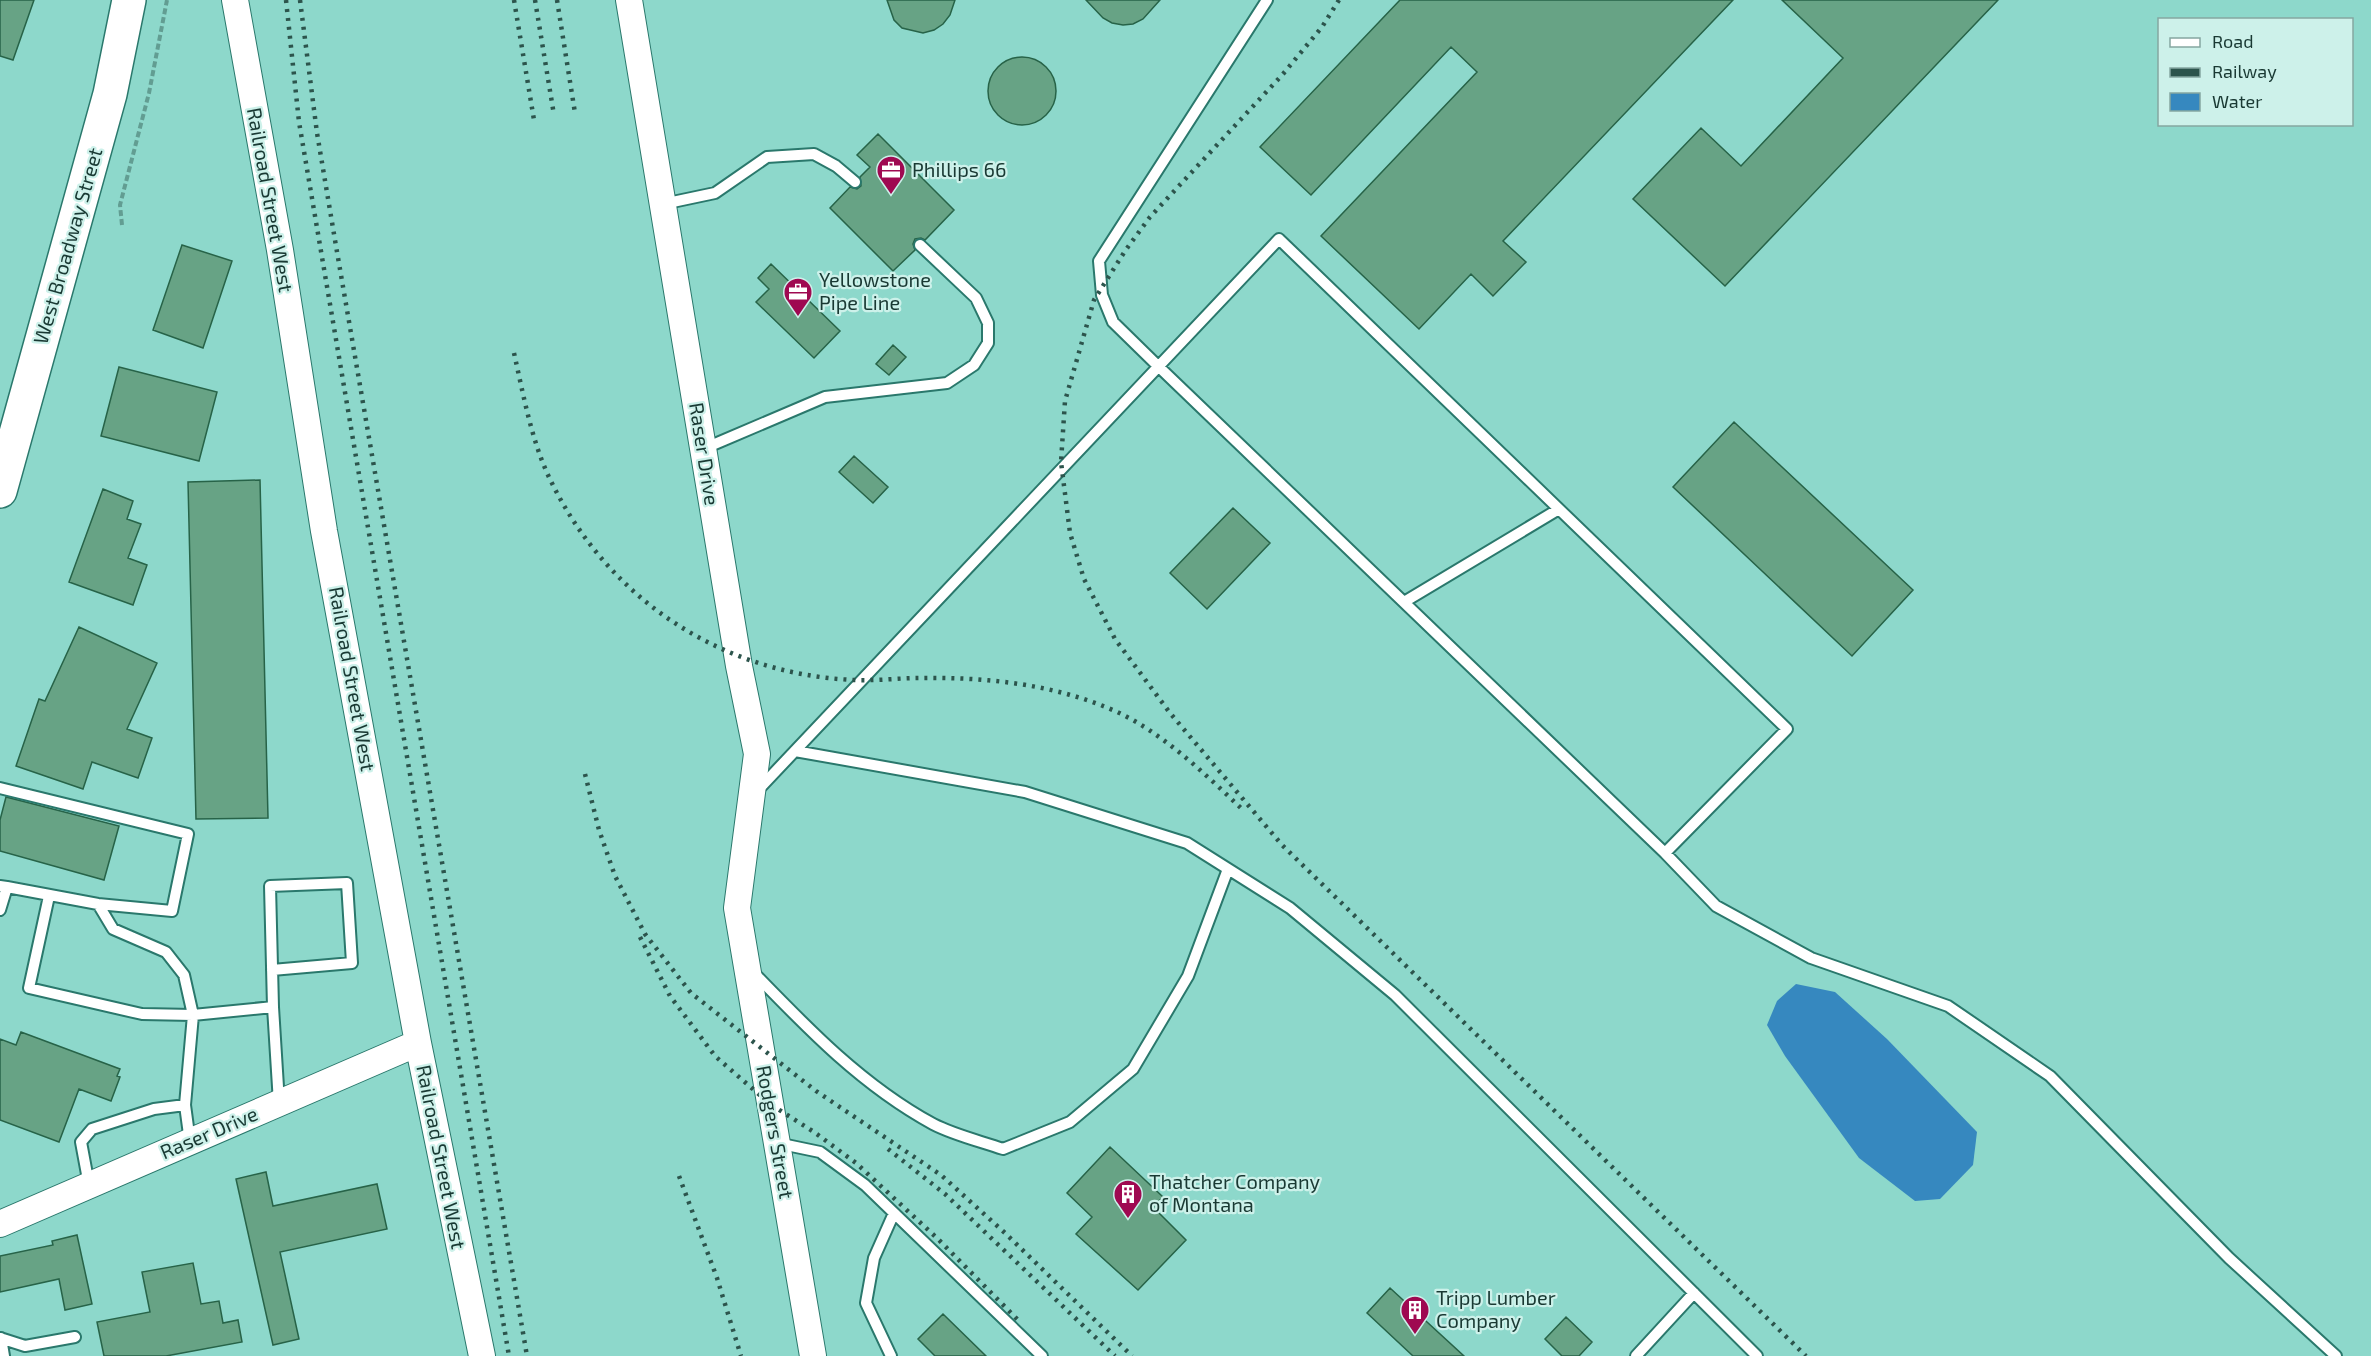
<svg xmlns="http://www.w3.org/2000/svg" width="2371" height="1356" viewBox="0 0 2371 1356" font-family="'Exo 2',sans-serif">
  <style>
    .water { fill: #3688bf }
    .building { fill: #67a385; stroke: #276348; stroke-width: 1.5 }
    .lines { fill: none; stroke-linecap: round; stroke-linejoin: round }
    .service-casing { stroke: #2a786c; stroke-width: 14 }
    .tertiary-casing { stroke: #2a786c; stroke-width: 28 }
    .primary-casing { stroke: #2a786c; stroke-width: 36 }
    .path { stroke: #629d92; stroke-width: 4; stroke-dasharray: 6 3; stroke-linecap: butt }
    .service { stroke: #fff; stroke-width: 10 }
    .tertiary { stroke: #fff; stroke-width: 26 }
    .primary { stroke: #fff; stroke-width: 33 }
    .rail { stroke: #2c544c; stroke-width: 4.5; stroke-dasharray: 3 6; stroke-linecap: butt }
    .labels { text-anchor: middle; stroke-width: 4.5; stroke-linejoin: round; paint-order: stroke }
    .poi-label { font-size: 20px; fill: #193933; stroke: #cdf1ea; text-anchor: start }
    .street-label { font-size: 20px; fill: #193933; stroke: #cdf1ea }
  </style>
  <rect width="100%" height="100%" fill="#8dd8cb"/>
  <path class="water" d="M 1796,984 L 1835,992 L 1887,1039 L 1977,1132 L 1973,1165 L 1940,1199 L 1915,1201 L 1859,1158 L 1785,1056 L 1767,1025 L 1777,1001 Z"/>
  <path class="building" d="M 0,0 L 34,0 L 13,60 L 0,56 Z
    M 887,0 L 955,0 L 950,15 L 943,24 L 934,30 L 923,33 L 902,28 L 894,20 Z
    M 1086,0 L 1160,0 L 1143,19 L 1133,24 L 1123,25 L 1112,23 L 1103,18 Z
    M 1400,0 L 1733,0 L 1503,241 L 1526,262 L 1493,296 L 1471,274 L 1419,329 L 1321,236 L 1477,72 L 1451,47 L 1311,195 L 1260,147 Z
    M 1782,0 L 1998,0 L 1725,286 L 1633,199 L 1701,128 L 1741,166 L 1843,58 Z
    M988 91a34 34 0 1 1 68 0a34 34 0 1 1-68 0Z
    M 878,134 L 954,210 L 925,240 L 921,238 L 915,239 L 913,244 L 915,250 L 893,271 L 830,208 L 850,187 L 857,189 L 861,186 L 860,177 L 870,167 L 857,155 Z
    M 182,245 L 232,261 L 203,348 L 153,330 Z
    M 771,264 L 840,331 L 814,358 L 756,302 L 769,289 L 758,278 Z
    M 893,345 L 906,357 L 889,375 L 876,364 Z
    M 119,367 L 217,392 L 199,461 L 101,436 Z
    M 1734,422 L 1913,590 L 1852,656 L 1673,487 Z
    M 854,456 L 888,487 L 873,503 L 839,472 Z
    M 260,480 L 268,818 L 196,819 L 188,482 Z
    M 103,489 L 133,501 L 127,519 L 141,524 L 128,558 L 147,565 L 133,605 L 69,582 Z
    M 1233,508 L 1270,543 L 1207,609 L 1170,573 Z
    M 79,627 L 157,663 L 127,729 L 152,738 L 138,778 L 92,762 L 83,789 L 16,766 L 39,699 L 45,701 Z
    M 6,797 L 119,826 L 104,880 L 0,851 L 0,820 Z
    M 21,1032 L 120,1069 L 117,1076 L 120,1077 L 111,1101 L 79,1089 L 59,1142 L 0,1120 L 0,1039 L 16,1045 Z
    M 1110,1147 L 1163,1197 L 1153,1207 L 1186,1240 L 1138,1290 L 1076,1234 L 1092,1217 L 1067,1193 Z
    M 266,1172 L 273,1206 L 377,1184 L 387,1229 L 280,1252 L 299,1339 L 273,1345 L 236,1179 Z
    M 77,1235 L 92,1304 L 65,1310 L 59,1279 L 0,1292 L 0,1256 L 53,1245 L 52,1241 Z
    M 193,1263 L 201,1304 L 219,1301 L 223,1323 L 238,1320 L 242,1342 L 166,1356 L 104,1356 L 97,1322 L 150,1312 L 142,1272 Z
    M 1390,1288 L 1464,1356 L 1413,1356 L 1367,1313 Z
    M 943,1314 L 986,1356 L 935,1356 L 918,1339 Z
    M 1566,1317 L 1592,1342 L 1579,1356 L 1562,1356 L 1545,1339 Z"/>
  <g class="lines">
    <g class="service-casing">
      <path id="service" d="M 663,204 L 715,193 L 767,157 L 814,154 L 836,166 L 855,182
        M 703,449 L 825,397 L 947,383 L 974,365 L 988,343 L 988,323 L 976,298 L 920,245
        M 1404,602 L 1559,509
        M 795,751 L 1025,792 L 1187,843 L 1290,908 L 1395,995 L 1757,1356
        M 0,788 L 188,834 L 172,911 L 98,904 L 7,887
        M 757,791 C 931,607 1105,423 1279,239 L 1787,729 L 1665,853 L 1159,367 L 1113,322 L 1102,295 L 1099,261 L 1267,0
        M 1665,853 L 1716,906 L 1811,958 L 1948,1006 L 2050,1076 L 2229,1258 L 2336,1356
        M 49,896 L 29,988 L 142,1014 L 193,1015 L 185,1105 L 190,1142
        M 98,904 L 113,929 L 166,952 L 184,975 L 193,1015 L 273,1007 L 279,1103
        M 0,910 L 7,887 L 0,886
        M 272,970 L 352,963 L 347,883 L 270,886 L 273,1007
        M 754,973 C 808,1029 863,1086 933,1124 C 954,1135 980,1141 1003,1149 L 1070,1122 L 1133,1069 L 1188,976 L 1228,869
        M 777,1143 L 820,1152 L 865,1185 L 1042,1356
        M 89,1185 L 81,1142 L 92,1129 L 154,1109 L 185,1105
        M 0,1338 L 25,1346 L 75,1337
        M 1,1338 L 4,1356
        M 891,1356 L 866,1303 L 874,1258 L 894,1213
        M 1636,1356 L 1694,1293"/>
    </g>
    <g class="tertiary-casing">
      <path id="tertiary" d="M 235,0 L 280,250 L 324,531 L 418,1043 L 482,1356
        M 629,0 L 739,666 L 757,754 L 737,908 L 813,1356
        M 0,1224 L 418,1043"/>
    </g>
    <g class="primary-casing">
      <path id="primary" d="M 0,491 L 110,94 L 129,0"/>
    </g>
    <path class="path" d="M 122,225 L 120,205 L 149,93 L 167,0"/>
    <use href="#service" class="service"/>
    <use href="#tertiary" class="tertiary"/>
    <use href="#primary" class="primary"/>
    <path class="rail" d="M 286,0 L 299,122 L 509,1356
      M 300,0 L 317,133 L 336,246 L 527,1356
      M 514,0 L 534,120
      M 535,0 L 554,115
      M 557,0 L 575,113
      M 1339,0 L 1322,27 L 1283,74 L 1150,217 L 1125,251 L 1094,300 L 1065,401 L 1061,462 L 1070,533 L 1084,579 L 1115,639 L 1170,713 L 1282,845 L 1806,1356
      M 514,353 C 523,393 531,438 548,475 C 605,597 719,674 854,680 C 876,681 899,678 920,678 C 986,677 1054,684 1115,711 C 1162,732 1205,774 1242,809
      M 585,774 L 599,830 L 615,876 L 645,934 L 691,993 L 816,1091 L 941,1175 L 1005,1233 L 1132,1356
      M 640,937 L 670,996 L 715,1056 L 770,1104 L 814,1132 L 856,1163 L 938,1239 L 1019,1321
      M 888,1149 L 945,1194 L 1115,1356
      M 679,1176 L 717,1278 L 741,1356"/>
  </g>
  <defs>
    <g id="office-pin" transform="scale(1.5)"><path d="M0 17L-7.5 6A9.5 9.5 0 1 1 7.5 6Z" fill="#9f0951" stroke="#cdf1ea"/><path d="M-6-3h4V-5.5h4V-3h4V5H-6ZM-1-4.5V-3h2v-1.5ZM-6 0V1H6V0Z" fill="#fff"/></g>
    <g id="building-pin" transform="scale(1.5)"><path d="M0 17L-7.5 6A9.5 9.5 0 1 1 7.5 6Z" fill="#9f0951" stroke="#cdf1ea"/><path d="M-4-6H4V6H1V3H-1V6H-4ZM-2.5-4.3h1.7v1.8h-1.7ZM.8-4.3h1.7v1.8H.8ZM-2.5-1h1.7V.8h-1.7ZM.8-1h1.7V.8H.8Z" fill="#fff"/></g>
  </defs>
  <g fill-rule="evenodd">
    <use href="#office-pin" x="891" y="170"/>
    <use href="#office-pin" x="798" y="292"/>
    <use href="#building-pin" x="1128" y="1194"/>
    <use href="#building-pin" x="1415" y="1310"/>
  </g>
  <g class="labels">
    <g class="poi-label">
      <text x="912" y="177">Phillips 66</text>
      <text x="819" y="287">Yellowstone<tspan x="819" dy="23">Pipe Line</tspan></text>
      <text x="1149" y="1189">Thatcher Company<tspan x="1149" dy="23">of Montana</tspan></text>
      <text x="1436" y="1305">Tripp Lumber<tspan x="1436" dy="23">Company</tspan></text>
    </g>
    <g class="street-label">
      <text transform="translate(270 200) rotate(80)" y="7">Railroad Street West</text>
      <text transform="translate(68 246) rotate(-74)" y="7">West Broadway Street</text>
      <text transform="translate(704 454) rotate(81)" y="7">Raser Drive</text>
      <text transform="translate(352 679) rotate(80)" y="7">Railroad Street West</text>
      <text transform="translate(775 1132) rotate(80)" y="7">Rodgers Street</text>
      <text transform="translate(209 1133) rotate(-23)" y="7">Raser Drive</text>
      <text transform="translate(441 1157) rotate(79)" y="7">Railroad Street West</text>
    </g>
  </g>
  <rect x="2158" y="18" width="195" height="108" fill="#cdf1ea" stroke="#85a7a1" stroke-width="1.5"/>
  <rect x="2170" y="38" width="30" height="9" fill="#ffffff" stroke="#85a7a1" stroke-width="1.5"/>
  <text x="2212" y="48" font-size="18" fill="#193933">Road</text>
  <rect x="2170" y="68" width="30" height="9" fill="#2c544c" stroke="#85a7a1" stroke-width="1.5"/>
  <text x="2212" y="78" font-size="18" fill="#193933">Railway</text>
  <rect x="2170" y="93" width="30" height="18" fill="#3688bf" stroke="#85a7a1" stroke-width="1.5"/>
  <text x="2212" y="108" font-size="18" fill="#193933">Water</text>
</svg>
